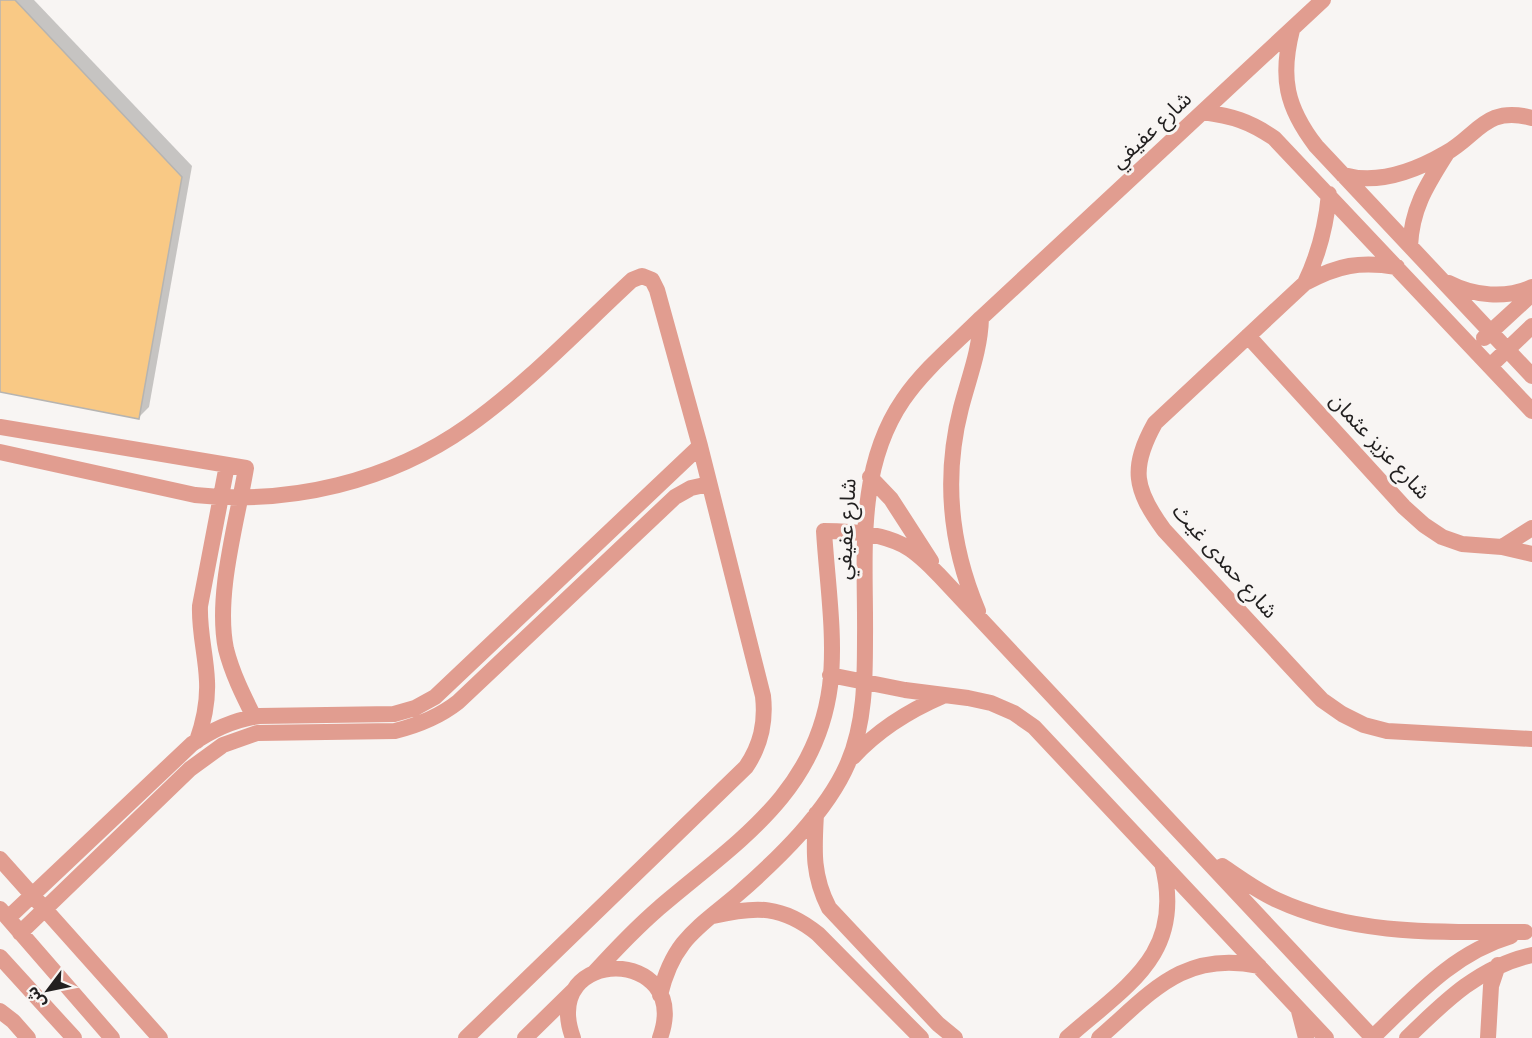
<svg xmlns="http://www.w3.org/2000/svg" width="1532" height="1038" viewBox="0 0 1532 1038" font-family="Poppins,'Noto Sans Arabic',sans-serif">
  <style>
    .shadow { fill: #0003 }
    .building { fill: #f9c985; stroke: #b6b4b1; stroke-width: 1.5 }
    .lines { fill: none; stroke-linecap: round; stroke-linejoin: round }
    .minor { stroke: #e19d90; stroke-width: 16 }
    .labels { text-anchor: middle; stroke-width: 6; stroke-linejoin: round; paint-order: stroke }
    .street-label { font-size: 21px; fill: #222020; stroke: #f8f5f3 }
  </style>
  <rect width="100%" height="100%" fill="#f8f5f3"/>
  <path class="shadow" d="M 0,0 L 34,0 L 192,166 L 149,407 L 139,417 L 0,391 Z"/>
  <path class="building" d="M 0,0 L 15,0 L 182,177 L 139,419 L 0,392 Z"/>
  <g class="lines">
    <path class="minor" d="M 1292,30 C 1280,77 1286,107 1316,146 L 1532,376
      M 1203,112 C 1232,116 1249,121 1274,138 L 1532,411
      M 1343,175 C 1378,185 1415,171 1446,153 C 1478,135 1486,105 1532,118
      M 1410,246 C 1412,207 1427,185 1447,153
      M 1397,267 C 1360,261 1338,265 1305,283 L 1155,423 C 1130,468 1134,489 1164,530 L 1303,680 L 1322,700 L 1342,714 L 1364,725 L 1387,731 L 1532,739
      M 1305,283 C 1319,254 1326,227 1329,194
      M 1449,283 C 1474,296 1506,299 1532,287
      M 1248,336 L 1404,507 L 1424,525 L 1442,537 L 1462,544 L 1502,547 L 1532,554
      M 1484,338 L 1532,294
      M 1490,366 L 1532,326
      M 0,427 L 246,468 C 237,522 215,595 226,649 C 232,673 243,695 254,717
      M 0,452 L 195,495 C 290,505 389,482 468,426 C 526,385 579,329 632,280 L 642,276 L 652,280 L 657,290 L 700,446 L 763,696 C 766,723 761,745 746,767 L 466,1038
      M 870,477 L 891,499 L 931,561
      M 1502,547 L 1532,528
      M 978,611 C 950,545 943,478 961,408 C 969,377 980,351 981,318
      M 830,675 L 905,690 L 968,698 L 991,703 L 1014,713 L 1034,727 L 1326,1038
      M 197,741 C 204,721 208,701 207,681 C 206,655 199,632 200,606 L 227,465
      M 853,757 C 879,729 908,711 943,696
      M 816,814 C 814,850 812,875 829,908 L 938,1024 L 955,1038
      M 0,859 L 160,1038
      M 1222,866 C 1240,878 1257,891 1277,900 C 1355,936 1440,932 1525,932
      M 0,909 L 112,1038
      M 713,916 C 756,906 782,905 818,934 L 921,1038
      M 8,918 L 192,744 C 213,729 233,720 259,716 L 394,714 L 415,708 L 435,697 L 700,446
      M 20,933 L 190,769 L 223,745 L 257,733 L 395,731 C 419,725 439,717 458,702 L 675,497 L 691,488 L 709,484
      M 0,957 L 74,1038
      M 595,972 C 615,950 636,928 659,908 C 735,843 816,794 830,686 C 836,637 827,581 824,531 C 849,531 880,533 903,545 C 917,552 928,564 939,575 L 1373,1038
      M 660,995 C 673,940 698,928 738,894 C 778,859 827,812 848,763 C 865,723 865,680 865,638 C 866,558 855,470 903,400 C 924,369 955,344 981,318 L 1323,0
      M 0,1011 L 13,1021 L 28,1038
      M 1299,1011 L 1306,1038
      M 525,1038 L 573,991
      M 573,1038 C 539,945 693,946 660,1038
      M 1067,1038 C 1127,985 1186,954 1162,863
      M 1099,1038 C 1151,993 1183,950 1259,966
      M 1372,1038 C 1414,998 1453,953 1511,936
      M 1407,1038 C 1444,1002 1480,966 1532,955
      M 1488,1038 L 1491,986 L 1498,965"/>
  </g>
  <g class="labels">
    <g class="street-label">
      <text transform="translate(1151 130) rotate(-43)" y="7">شارع عفيفي</text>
      <text transform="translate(1380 446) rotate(47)" y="7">شارع عزيز عثمان</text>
      <text transform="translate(846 529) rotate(-87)" y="7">شارع عفيفي</text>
      <text transform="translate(1225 561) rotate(48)" y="7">شارع حمدى غيث</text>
    </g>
  </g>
  <g transform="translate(48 990) rotate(238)" stroke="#f8f5f3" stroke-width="4.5" paint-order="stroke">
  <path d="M0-4.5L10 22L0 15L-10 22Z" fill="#222020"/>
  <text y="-9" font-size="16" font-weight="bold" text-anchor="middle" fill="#222020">ش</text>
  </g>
</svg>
